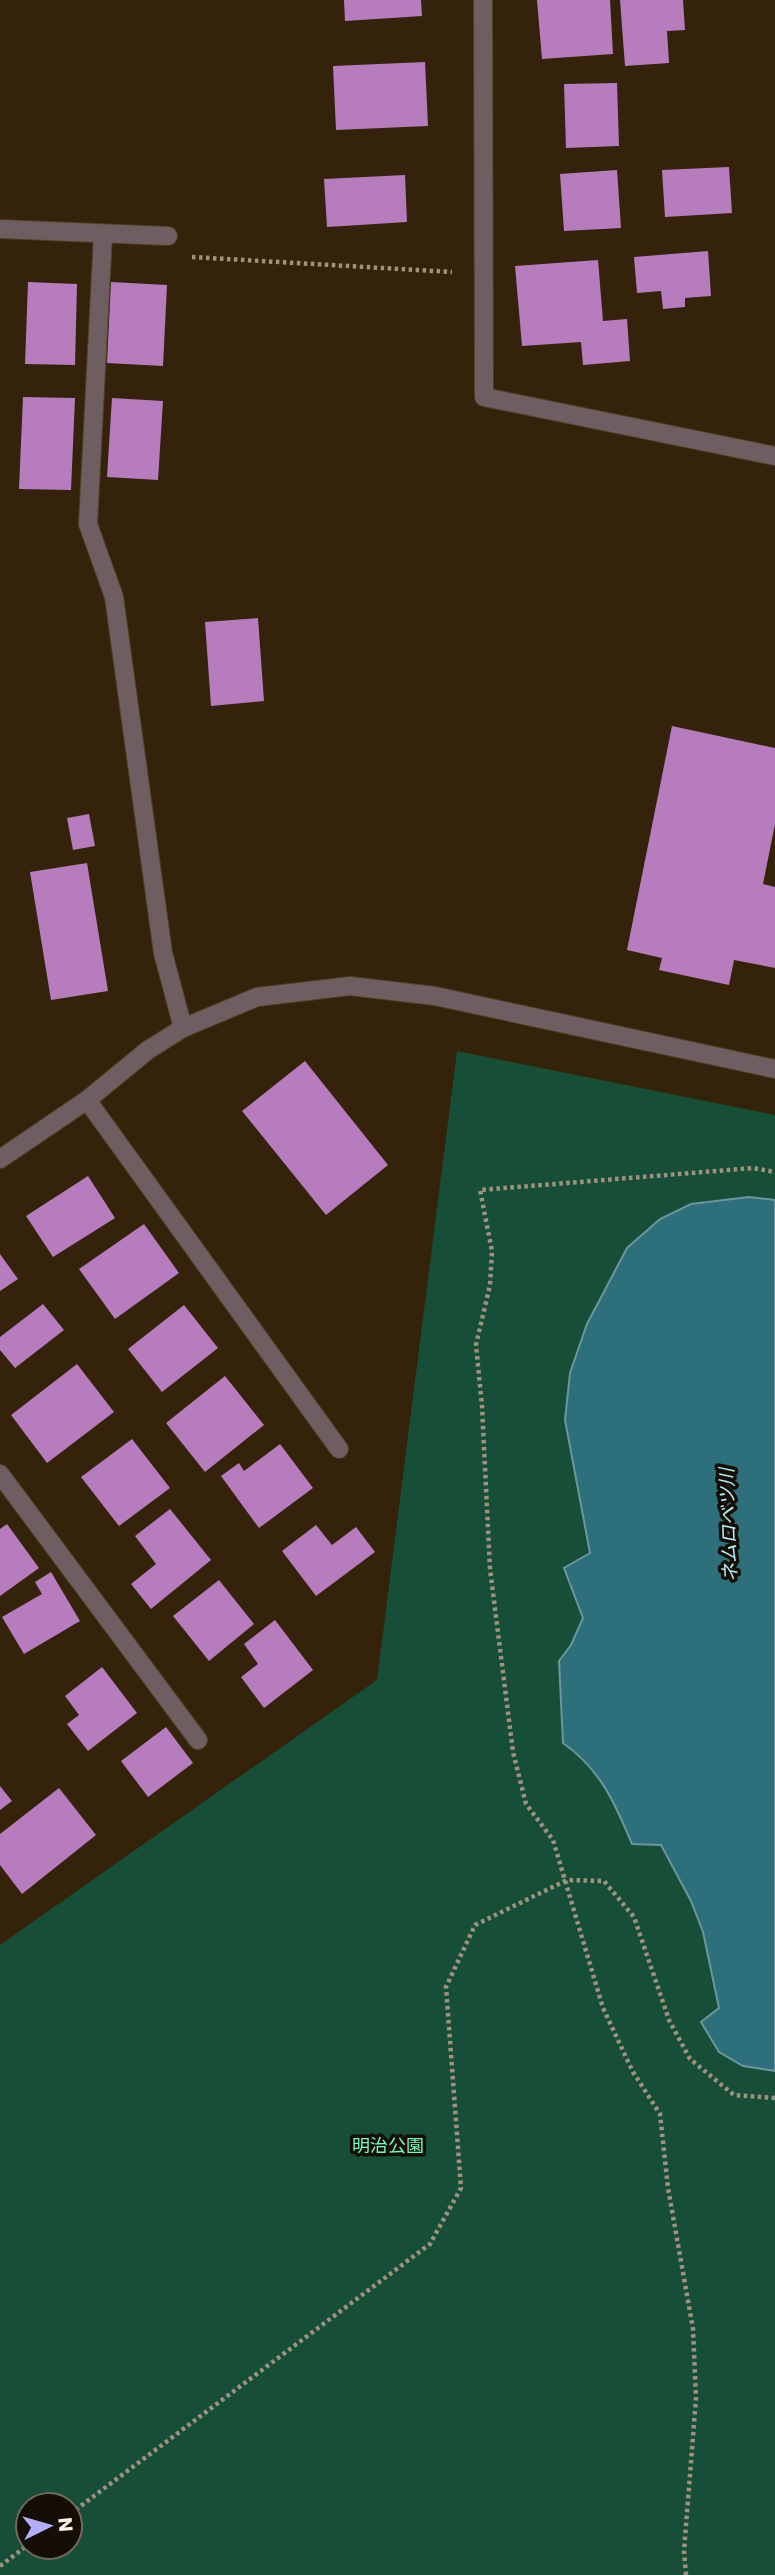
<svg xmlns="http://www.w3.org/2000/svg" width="775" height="2575" viewBox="0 0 775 2575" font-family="Poppins,'Noto Sans JP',sans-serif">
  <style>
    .green { fill: #164e38; fill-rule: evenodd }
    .water { fill: #2e6f7c; stroke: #6c969b; stroke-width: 2 }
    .building { fill: #b77cbe }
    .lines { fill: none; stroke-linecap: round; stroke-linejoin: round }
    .service-casing { stroke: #504028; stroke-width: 20 }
    .minor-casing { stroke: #504028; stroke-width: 20 }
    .tertiary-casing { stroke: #504028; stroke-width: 20 }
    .path { stroke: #a0927e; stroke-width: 4.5; stroke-dasharray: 3.5 3.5; stroke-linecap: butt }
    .service { stroke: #6e5e62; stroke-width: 18 }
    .minor { stroke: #6e5e62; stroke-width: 18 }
    .tertiary { stroke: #6e5e62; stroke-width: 18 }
    .labels { text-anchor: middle; stroke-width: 7; stroke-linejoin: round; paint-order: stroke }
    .park-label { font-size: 18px; fill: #73fac2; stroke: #150e05 }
    .water-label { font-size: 19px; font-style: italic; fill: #b6edf8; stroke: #150e05 }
  </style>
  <rect width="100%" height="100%" fill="#34230a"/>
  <path class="green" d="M 457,1051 L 775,1115 L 775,2575 L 0,2575 L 0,1945 L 377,1680 ZM 28,2505 L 70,2505 L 70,2547 L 28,2547 Z"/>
  <path class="water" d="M 749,1197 L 775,1200 L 775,2071 L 743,2066 L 719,2052 L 701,2022 L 719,2008 L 703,1932 L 691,1901 L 661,1845 L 632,1844 C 615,1803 600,1769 563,1743 L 559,1661 L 571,1645 L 583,1618 L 564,1568 L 590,1553 L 565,1420 L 570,1373 L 587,1324 L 627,1248 L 660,1219 L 691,1204 Z"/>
  <path class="building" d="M 344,0 L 421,0 L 422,16 L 345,21 Z
    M 537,0 L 610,0 L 613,54 L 542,59 Z
    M 620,0 L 683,0 L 685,30 L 667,31 L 669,63 L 625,66 Z
    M 425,62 L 428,126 L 336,130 L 333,66 Z
    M 617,83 L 619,146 L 566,148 L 564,84 Z
    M 729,167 L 732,213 L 665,217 L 662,170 Z
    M 617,170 L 621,228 L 564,231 L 560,174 Z
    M 405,175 L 407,222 L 327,227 L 324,179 Z
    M 708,251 L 711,296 L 685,298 L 685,307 L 663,309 L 661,291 L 637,293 L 634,257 Z
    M 598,260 L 603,321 L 627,319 L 630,361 L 583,365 L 581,342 L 522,346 L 515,266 Z
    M 28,282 L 77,284 L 75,365 L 25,364 Z
    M 111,282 L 167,285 L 163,366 L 107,363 Z
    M 23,397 L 75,398 L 71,490 L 19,489 Z
    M 112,398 L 163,401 L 158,480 L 107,477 Z
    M 258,618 L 264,701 L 211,706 L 205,622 Z
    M 672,726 L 775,748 L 775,824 L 763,884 L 775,887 L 775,968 L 734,960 L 729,985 L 659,970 L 662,958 L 627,950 Z
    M 89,814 L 95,846 L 73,850 L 67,818 Z
    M 87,863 L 108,991 L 51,1000 L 30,872 Z
    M 305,1061 L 388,1165 L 326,1215 L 242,1111 Z
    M 88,1176 L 115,1218 L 53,1257 L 26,1216 Z
    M 144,1224 L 179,1273 L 115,1319 L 79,1269 Z
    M 0,1254 L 18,1279 L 0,1291 Z
    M 43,1304 L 64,1330 L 15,1368 L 0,1350 L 0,1337 Z
    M 184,1305 L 218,1348 L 162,1392 L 128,1349 Z
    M 77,1364 L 114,1412 L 47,1463 L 11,1415 Z
    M 225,1376 L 264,1425 L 205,1472 L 166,1423 Z
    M 132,1439 L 170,1488 L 119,1526 L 81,1477 Z
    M 280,1444 L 313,1488 L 259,1528 L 221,1476 L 239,1463 L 244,1471 Z
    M 170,1509 L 211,1560 L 151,1609 L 131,1584 L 156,1564 L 135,1536 Z
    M 7,1524 L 39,1568 L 0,1596 L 0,1529 Z
    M 316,1525 L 332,1545 L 356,1527 L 375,1552 L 316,1596 L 282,1551 Z
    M 51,1572 L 80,1621 L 24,1654 L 2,1617 L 42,1594 L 35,1582 Z
    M 219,1580 L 254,1624 L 209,1661 L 173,1616 Z
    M 275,1620 L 313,1670 L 264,1708 L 241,1677 L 258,1664 L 244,1644 Z
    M 102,1667 L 137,1713 L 88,1751 L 67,1724 L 79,1715 L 65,1696 Z
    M 166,1727 L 193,1763 L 148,1797 L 121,1761 Z
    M 0,1786 L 12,1801 L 0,1810 Z
    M 59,1788 L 96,1835 L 22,1894 L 0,1865 L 0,1834 Z"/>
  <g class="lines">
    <g class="service-casing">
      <path id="service" d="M 88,524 L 103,235"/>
    </g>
    <g class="minor-casing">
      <path id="minor" d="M 0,229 L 168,236
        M 88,524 L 114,597 L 163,953 L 183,1028
        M 87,1100 L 339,1449
        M 0,1474 L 198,1740"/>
    </g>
    <g class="tertiary-casing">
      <path id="tertiary" d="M 483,0 L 484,397 L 775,456
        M 0,1159 L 87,1100 L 148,1050 L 183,1028 L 257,997 L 350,986 L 435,996 L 775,1069"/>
    </g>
    <path class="path" d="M 192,257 L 452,272
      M 70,2514 L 430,2244 L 461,2188 L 446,1987 L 475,1925 L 567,1880 L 604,1881 L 634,1917 L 669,2020 L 690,2059 L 734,2095 L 775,2098
      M 0,2566 L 28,2545
      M 686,2575 L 684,2551 L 696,2398 L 693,2329 L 668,2188 L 660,2114 L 633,2072 L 603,2008 L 553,1840 L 526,1804 L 513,1752 L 490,1569 L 482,1406 L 476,1345 L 490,1285 L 492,1251 L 480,1190 L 753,1168 L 775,1172"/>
    <use href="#service" class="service"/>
    <use href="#minor" class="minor"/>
    <use href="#tertiary" class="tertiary"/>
  </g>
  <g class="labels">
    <g class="park-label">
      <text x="388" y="2152">明治公園</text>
    </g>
    <g class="water-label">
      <text transform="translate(728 1525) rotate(-92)" y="7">ネムロベツ川</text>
    </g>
  </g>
  <g transform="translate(49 2526) rotate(85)"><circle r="33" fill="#150e05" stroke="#71695d" stroke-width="2"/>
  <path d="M0-5L12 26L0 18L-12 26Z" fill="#b1adfa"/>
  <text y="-10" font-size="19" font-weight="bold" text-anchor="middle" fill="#fcf1e2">N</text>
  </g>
</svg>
